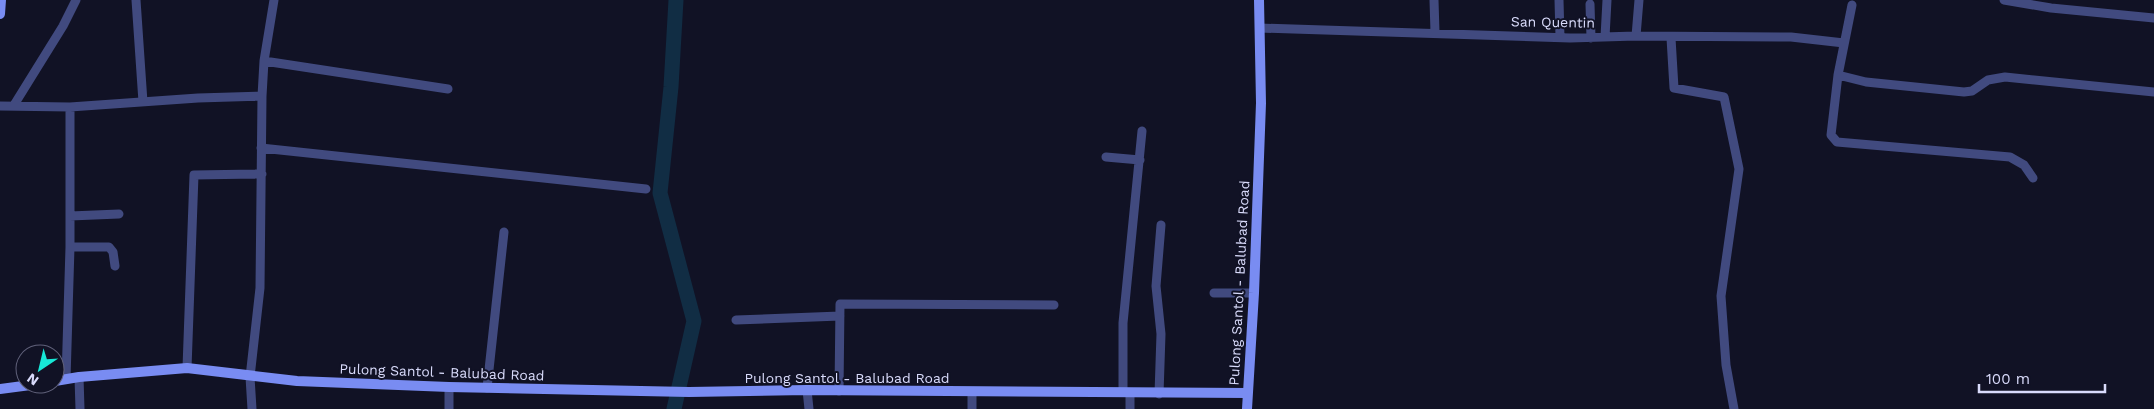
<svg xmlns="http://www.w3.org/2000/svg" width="2154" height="409" viewBox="0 0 2154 409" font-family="'Work Sans',sans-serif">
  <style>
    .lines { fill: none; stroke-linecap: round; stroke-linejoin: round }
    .river { stroke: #112d44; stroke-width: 15 }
    .street { stroke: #414a7f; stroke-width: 9 }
    .secondary { stroke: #798cf2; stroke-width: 10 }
    .labels { text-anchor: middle; stroke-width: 4; stroke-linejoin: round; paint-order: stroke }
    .street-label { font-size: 14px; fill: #d9dbfb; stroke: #111225 }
  </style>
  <rect width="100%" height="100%" fill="#111225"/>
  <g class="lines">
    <path class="river" d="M 674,409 L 694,321 L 660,193 L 671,87 L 676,0"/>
    <path class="street" d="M 136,0 L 143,102
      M 1434,0 L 1435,32
      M 1559,0 L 1560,37
      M 2004,0 L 2051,8 L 2154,18
      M 1590,4 L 1591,38
      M 1852,5 L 1838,75 L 1831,135 L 1837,142 L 2010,157 L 2024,165 L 2033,178
      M 1260,28 L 1570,38 L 1636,36 L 1791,37 L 1844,43
      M 1636,36 L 1639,0
      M 1605,37 L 1607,0
      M 1671,38 L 1674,88 L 1724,97 L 1739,169 L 1721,296 L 1726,365 L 1734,409
      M 264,61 L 448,89
      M 1838,75 L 1866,82 L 1964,92 L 1972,91 L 1988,80 L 2005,77 L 2154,92
      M 14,105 L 63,26 L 76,0
      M 0,106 L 70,107 L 198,98 L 262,96
      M 261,148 L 646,189
      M 1106,157 L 1140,160
      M 70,216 L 119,214
      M 70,247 L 109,247 L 113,252 L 115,266
      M 1214,293 L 1254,293
      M 736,320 L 840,316
      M 187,368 L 194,175 L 262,174
      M 79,377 L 80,409
      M 66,379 L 70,247 L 70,107
      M 449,387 L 449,409
      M 487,388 L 504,232
      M 807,390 L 809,409
      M 839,391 L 840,304 L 1054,305
      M 1123,392 L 1123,323 L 1142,131
      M 1130,393 L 1130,409
      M 1159,394 L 1161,334 L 1156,286 L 1161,225
      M 252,409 L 250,377 L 260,288 L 262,96 L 264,61 L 274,0
      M 972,409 L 972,392"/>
    <path class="secondary" d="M 0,14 L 1,0
      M 55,381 L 79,377 L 187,368 L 297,381 L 449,387 L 689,392 L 807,390 L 1247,393
      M 0,389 L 38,384
      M 1247,409 L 1254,293 L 1261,103 L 1259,0"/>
  </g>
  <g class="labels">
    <g class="street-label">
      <text transform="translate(1553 22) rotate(1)" y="5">San Quentin</text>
      <text transform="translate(1239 283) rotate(-87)" y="5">Pulong Santol - Balubad Road</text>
      <text transform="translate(442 372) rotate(2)" y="5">Pulong Santol - Balubad Road</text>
      <text x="847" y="383">Pulong Santol - Balubad Road</text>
    </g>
  </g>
  <g transform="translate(40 369) rotate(215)"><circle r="24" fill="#111225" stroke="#61627b"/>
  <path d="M0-4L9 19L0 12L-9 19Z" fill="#17e8d7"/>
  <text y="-8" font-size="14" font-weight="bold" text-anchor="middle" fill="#d9dbfb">N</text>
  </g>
  <path d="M1979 384v8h126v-8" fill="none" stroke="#d9dbfb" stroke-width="2.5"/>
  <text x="1986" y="384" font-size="15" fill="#d9dbfb" stroke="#111225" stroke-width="4" paint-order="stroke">100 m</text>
</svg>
